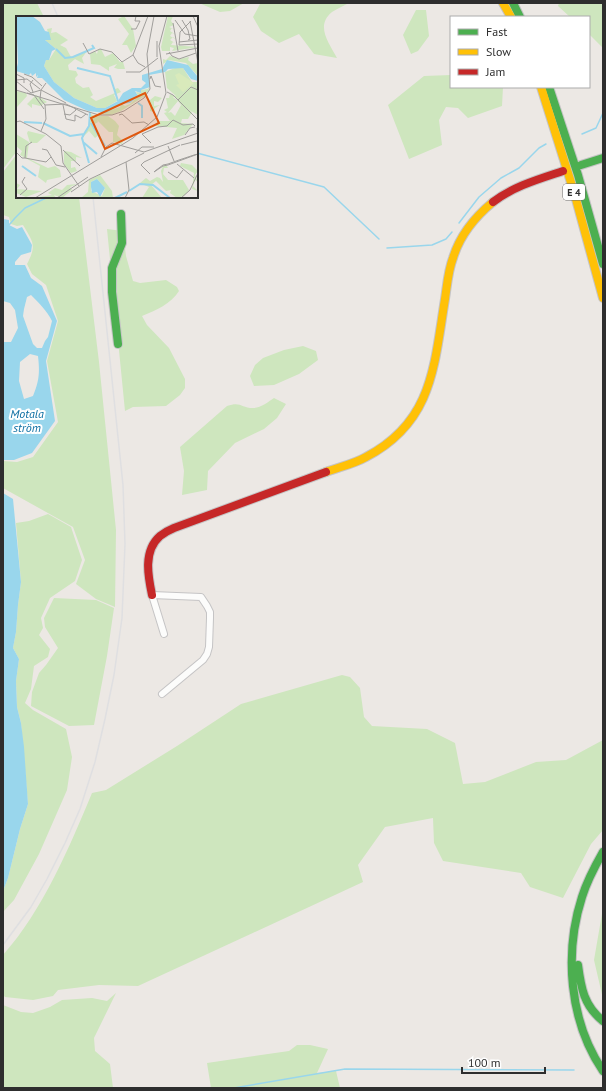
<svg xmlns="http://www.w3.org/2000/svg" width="606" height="1091" viewBox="0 0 606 1091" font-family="'PT Sans',sans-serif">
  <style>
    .green { fill: #cee6be }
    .water { fill: #99d6ec; fill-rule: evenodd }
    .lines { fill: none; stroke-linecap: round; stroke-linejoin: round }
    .stream { stroke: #99d6ec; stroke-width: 1.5 }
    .street-casing { stroke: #c5c4c5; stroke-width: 8 }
    .fast-casing { stroke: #c5c4c5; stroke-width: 10 }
    .slow-casing { stroke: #c5c4c5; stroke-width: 10 }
    .jam-casing { stroke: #c5c4c5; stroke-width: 10 }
    .street { stroke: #fcfcfb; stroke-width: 6 }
    .fast { stroke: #4caf50; stroke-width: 8 }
    .slow { stroke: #ffc107; stroke-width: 8 }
    .jam { stroke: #c62828; stroke-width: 8 }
    .rail { stroke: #dfdfe1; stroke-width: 1.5 }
    .labels { text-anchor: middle; stroke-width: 4; stroke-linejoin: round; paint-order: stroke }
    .shield { fill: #fff; stroke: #6d6d6d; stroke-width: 1 }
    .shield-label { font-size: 10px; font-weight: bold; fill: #2e2e2e }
    .water-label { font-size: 12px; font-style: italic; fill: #0d6fa3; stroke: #fff }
    .inset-river { fill: none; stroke: #99d6ec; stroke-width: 2 }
    .inset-road { fill: none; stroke: #a09e9b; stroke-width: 1 }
    .view { fill: #df570e; fill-opacity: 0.15; stroke: #df570e; stroke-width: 2 }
    .inset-edge { fill: none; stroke: #2e2e2e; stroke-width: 2 }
  </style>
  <rect width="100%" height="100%" fill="#ece8e4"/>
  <path class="green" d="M 3,3 L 37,3 L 44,17 L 17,17 L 17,151 L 3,169 Z
    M 199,3 L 244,3 L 230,11 L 220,12 Z
    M 264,3 L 349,3 C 343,6 337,9 332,12 C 315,26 329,43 337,58 L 314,54 L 299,34 L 279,43 L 261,31 L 253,17 L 260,4 Z
    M 559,3 L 603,3 L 603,48 L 589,34 L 589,17 L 570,17 L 558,6 Z
    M 416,10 L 426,10 L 429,36 L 418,51 L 411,54 L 403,35 Z
    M 451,75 L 451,87 L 503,87 L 502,106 L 468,118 L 458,108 L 446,107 L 439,120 L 442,145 L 409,159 L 388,105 L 424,76 Z
    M 17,154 L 17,197 L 79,197 L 99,362 L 116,530 L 115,607 L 96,599 L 76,584 L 85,560 L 73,527 L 3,488 L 3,461 L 17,462 L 33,457 L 58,422 L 47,361 L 58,321 L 46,285 L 32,274 L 27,264 C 37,245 33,242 23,225 L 17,226 L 11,224 L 9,217 L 3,215 L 3,172 Z
    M 107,229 L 123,231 L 126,256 L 133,281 L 140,283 L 166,280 L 177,287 L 179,291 C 171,304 156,310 142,316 L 147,325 L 169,348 L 185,379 L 185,388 L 180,395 L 166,406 L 133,407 L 125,411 Z
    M 303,346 L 316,351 L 318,360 L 299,374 L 274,385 L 254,386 L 250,376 L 255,365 L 263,358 L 284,350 Z
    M 274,398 L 286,404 L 277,418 L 264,429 L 235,443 L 208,471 L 207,490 L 182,495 L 184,471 L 180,447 L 227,406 C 241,401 241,408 253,408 C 261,408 268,402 274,398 Z
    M 48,514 L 71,527 L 82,560 L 75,581 L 50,598 L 41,618 L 43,628 L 39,635 L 50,649 L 48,657 L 34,666 L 31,689 L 25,703 L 33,710 L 66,729 L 72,757 L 67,790 L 39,854 L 14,900 L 3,912 L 3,891 L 8,878 L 20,829 L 28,804 L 21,723 L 17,707 L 16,681 L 19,659 L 13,648 L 16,632 L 18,605 L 21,582 L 16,523 L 29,521 Z
    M 54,598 L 96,600 L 114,608 L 107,656 L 94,725 L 69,726 L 31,706 L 32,692 L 39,673 L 46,665 L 58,648 L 45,627 L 44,618 Z
    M 342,675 L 350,677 L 360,688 L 364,717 L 372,726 L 427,729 L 455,743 L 463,784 L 485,782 L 536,762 L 566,760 L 603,740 L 603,830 L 591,844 L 563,898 L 530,887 L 521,873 L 443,861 L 434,843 L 433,818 L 385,827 L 358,865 L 363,882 L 138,986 L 99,985 L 58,990 L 53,996 L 33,1000 L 5,997 L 3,995 L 3,955 C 43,910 69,848 92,793 L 106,790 L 177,746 L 241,704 Z
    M 603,908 L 603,999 L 594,960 Z
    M 116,993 L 94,1038 L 95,1051 L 110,1064 L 113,1088 L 3,1088 L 3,1005 L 21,1012 L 33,1013 L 50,1007 L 62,1000 L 92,998 L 107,1001 Z
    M 297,1045 L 310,1045 L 328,1049 L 317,1073 L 336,1071 L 340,1088 L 211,1088 L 207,1063 L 289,1051 Z"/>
  <path class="water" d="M 3,219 L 9,220 L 9,225 L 17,229 L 22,227 L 32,245 L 31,252 L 21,255 L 15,262 L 15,265 L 25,265 L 31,278 L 42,286 L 57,321 L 46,361 L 55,421 L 32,453 L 14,460 L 3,460 L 3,342 L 11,342 L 18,328 L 15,310 L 10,303 L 3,301 ZM 31,295 C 39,303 47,311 52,321 L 48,337 L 45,341 L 42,348 L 37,348 L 33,344 L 23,316 L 24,309 L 27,297 ZM 30,354 L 38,356 C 40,373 39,381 33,396 L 24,399 L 19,381 L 20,362 Z
    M 3,493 L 13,499 L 21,582 L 18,605 L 16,632 L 13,648 L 19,659 L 16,681 L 17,707 L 21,723 L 24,747 L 28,804 L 20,829 L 8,878 L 3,891 Z"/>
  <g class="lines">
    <path class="stream" d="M 582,134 L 596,128 L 603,113
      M 197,153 L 324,187 L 379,239
      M 459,223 L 479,197 L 501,178 L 519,168 L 539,148 L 546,144
      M 9,225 L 15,218 L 25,208 L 48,197
      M 387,248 L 432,245 L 446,239 L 452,232
      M 234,1088 L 345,1069 L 574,1070"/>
    <g class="street-casing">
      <path id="street" d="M 162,694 L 203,660 L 207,654 L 209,647 L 210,618 L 210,612 L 207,606 L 201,597 L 152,595 L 164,634"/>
    </g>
    <g class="fast-casing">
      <path id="fast" d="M 513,3 L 520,17
        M 549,87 L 578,175 L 603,264
        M 581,165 L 603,158
        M 118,344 L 112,292 L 112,268 L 122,243 L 121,214
        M 603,852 C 595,866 587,881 582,897 C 564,953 569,1021 603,1071
        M 578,965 C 581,988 584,1006 603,1021"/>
    </g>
    <g class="slow-casing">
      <path id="slow" d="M 503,3 L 511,17
        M 541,87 L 574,192 L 603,298
        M 326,472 C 339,467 354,464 366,457 C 433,422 434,366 445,299 C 447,286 448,271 453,258 C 460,235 476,216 493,202"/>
    </g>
    <g class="jam-casing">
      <path id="jam" d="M 493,202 C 514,186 539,179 563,171
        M 152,595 C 148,576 143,551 160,536 C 164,533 169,530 174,528 L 326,472"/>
    </g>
    <use href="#street" class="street"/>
    <use href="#fast" class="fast"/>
    <use href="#slow" class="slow"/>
    <use href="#jam" class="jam"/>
    <path class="rail" d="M 52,3 L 58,17
      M 3,945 L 31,907 L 47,879 L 65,843 L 80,809 L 95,762 L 105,719 L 114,675 L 122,618 L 125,544 L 123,485 L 93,197"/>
  </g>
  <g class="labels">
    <rect class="shield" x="563" y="184" width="22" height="16" rx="3"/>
    <g class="shield-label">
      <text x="574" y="196">E 4</text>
    </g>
    <g class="water-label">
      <text x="27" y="418">Motala<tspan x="27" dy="14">ström</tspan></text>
    </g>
  </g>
  <g transform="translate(16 16)">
    <rect width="182" height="182" fill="#ece8e4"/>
    <path d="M 108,0 L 117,13 L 120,30 L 115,37 L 111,29 L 106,29 L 113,18 L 102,3 ZM 152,0 L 160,0 L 157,0 L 155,5 L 158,9 L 153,11 L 160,14 L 156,12 L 154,15 L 160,19 L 156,17 L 154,20 L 161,24 L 157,21 L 154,24 L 161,28 L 157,26 L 155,29 L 182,31 L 156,35 L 158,32 L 154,31 L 154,35 L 146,35 L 145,31 ZM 36,12 L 35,17 L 40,16 L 52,24 L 44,29 L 50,32 L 55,41 L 71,35 L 66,42 L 68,48 L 59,43 L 52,49 L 53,54 L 60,55 L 62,59 L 59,62 L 60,67 L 67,72 L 73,71 L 77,79 L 74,81 L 80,85 L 99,77 L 99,73 L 102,72 L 105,76 L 98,79 L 101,85 L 89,92 L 81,92 L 58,82 L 38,66 L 28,50 L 30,44 L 33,44 L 40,33 L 29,24 L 34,24 L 31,13 ZM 85,33 L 89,41 L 97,37 L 104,46 L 107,46 L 109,53 L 99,53 L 102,52 L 98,52 L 101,48 L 93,51 L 93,55 L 84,49 L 75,48 L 74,38 L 79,35 L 81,38 L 82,34 ZM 154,40 L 163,43 L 173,41 L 172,44 L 177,48 L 182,47 L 182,60 L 170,47 L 153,44 L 147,48 L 147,43 L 150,44 ZM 159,52 L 167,52 L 176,66 L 182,66 L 182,99 L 170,92 L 176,96 L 172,103 L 166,103 L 165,107 L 177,108 L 168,119 L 156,123 L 161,112 L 140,110 L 141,105 L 154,105 L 148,97 L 151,96 L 148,94 L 152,92 L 150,82 L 153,82 L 154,78 L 160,80 L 151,72 L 149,56 ZM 157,81 L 159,81 L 165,89 L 159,100 L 155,96 L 152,97 L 162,85 ZM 134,69 L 133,73 L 129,80 L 105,95 L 95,99 L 83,98 L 104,91 L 106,88 L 109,90 L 114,88 L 122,80 L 120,76 L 125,77 L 125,74 L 132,73 ZM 0,75 L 10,77 L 11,80 L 1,91 ZM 20,79 L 31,86 L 24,90 L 16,88 L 16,92 L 11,88 ZM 139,80 L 146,82 L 142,86 L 138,85 L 138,90 L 144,89 L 139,92 L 138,96 L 134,95 L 134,90 L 138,91 L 133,88 L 134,84 ZM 73,97 L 79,100 L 92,100 L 99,105 L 103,110 L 101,119 L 107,125 L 106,128 L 97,126 L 97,116 L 93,116 L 81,104 L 82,106 L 77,109 L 84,118 L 79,122 L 73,115 L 67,121 L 67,126 L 66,121 L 73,110 ZM 12,115 L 24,118 L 30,119 L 21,127 L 14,127 L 11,117 ZM 0,118 L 13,126 L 11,142 L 32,152 L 39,150 L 44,154 L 45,161 L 31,164 L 30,167 L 22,161 L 24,150 L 4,139 L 6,135 L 0,130 ZM 48,135 L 55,136 L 66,142 L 60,141 L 60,145 L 55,145 L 55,152 L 59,151 L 61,155 L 55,157 L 48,148 ZM 165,147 L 176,149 L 182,155 L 179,159 L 182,166 L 179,164 L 177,170 L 182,175 L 176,173 L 178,157 L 164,150 ZM 150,149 L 152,152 L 148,152 L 147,158 L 152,164 L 167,164 L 173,174 L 168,180 L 161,182 L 154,177 L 155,174 L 150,175 L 140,165 L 135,169 L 146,182 L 126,182 L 133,171 L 124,167 L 130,162 L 134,165 L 141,161 L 144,162 L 147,166 L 145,155 L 147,150 ZM 84,159 L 96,175 L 97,182 L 65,182 L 72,176 L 73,164 ZM 81,163 L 89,172 L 86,180 L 75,175 L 75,166 ZM 0,167 L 4,169 L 1,173 L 26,175 L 10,181 L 0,177 ZM 61,168 L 54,171 L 56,174 L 46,182 L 38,179 L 40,182 L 23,181 L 36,179 L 32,177 L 39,172 L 46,174 L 51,169 Z" fill="#cee6be" fill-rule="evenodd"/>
    <path d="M 163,57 L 178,67 L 167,76 L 160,69 L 163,68 L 159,59 Z" fill="#d9eabb"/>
    <path d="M 0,0 L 16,0 L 24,6 L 29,15 L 33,16 L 35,24 L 29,24 L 40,33 L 36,35 L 33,44 L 30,44 L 28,50 L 38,66 L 58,82 L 81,92 L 89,92 L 102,85 L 107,77 L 116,72 L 125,72 L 130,67 L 126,64 L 126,59 L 146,53 L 151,44 L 172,49 L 182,61 L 182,65 L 175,63 L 167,52 L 152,53 L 149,56 L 133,59 L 134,71 L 125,74 L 125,77 L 119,75 L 122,80 L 114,87 L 105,88 L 90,97 L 72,95 L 48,84 L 26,62 L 21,62 L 22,59 L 20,61 L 20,57 L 16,60 L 15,57 L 13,59 L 0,55 L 2,47 ZM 81,163 L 89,172 L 84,181 L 81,176 L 76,177 L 75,171 L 75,166 Z" fill="#99d6ec"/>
    <path class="inset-river" d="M 40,33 L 49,42 L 57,41 L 78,32 L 76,29M 61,52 L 94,60 L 102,85M 122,87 L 126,90 L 126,102M 8,106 L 26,107M 27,107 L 54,120 L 68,118 L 66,122 L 73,147M 75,107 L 89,130M 68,118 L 73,110 L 74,96M 67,126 L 81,138M 6,150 L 20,160M 113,175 L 124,168 L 137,169 L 154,182M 99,182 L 111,176"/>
    <path class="inset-road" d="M 177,0 L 182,11M 159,4 L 169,18 L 182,20M 166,4 L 172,14 L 174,23 L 172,24M 174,5 L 182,47M 157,7 L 162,35M 115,13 L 120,13 L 124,5 L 119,5 L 120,0M 141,25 L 141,41M 163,26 L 182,24M 67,27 L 73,38 L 84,33 L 96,36 L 106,46 L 117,39 L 122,47 L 129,51M 163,29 L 164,16 L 175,5M 163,29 L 182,28M 153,36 L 156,40 L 163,43 L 180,37M 150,38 L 182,32M 117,39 L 132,0M 110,56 L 124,56 L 142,42M 0,58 L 8,62 L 8,67M 8,58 L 16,61 L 26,70M 134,63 L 135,60 L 139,70 L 145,71M 0,64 L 11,63 L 24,73M 0,65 L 15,77 L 25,74 L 30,67M 0,74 L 83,99 L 96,99 L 108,95 L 128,82 L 134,73 L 131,38 L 138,0M 17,76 L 14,68 L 17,64M 151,76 L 157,79 L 181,103M 11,77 L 18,79 L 28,93M 162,84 L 175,71 L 182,74M 29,89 L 50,88 L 72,99M 29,89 L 24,83 L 25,74 L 50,87M 47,89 L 50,103 L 59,105 L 59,99M 48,98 L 54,99 L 60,94 L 59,92M 59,99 L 65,102 L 70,98M 103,99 L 106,98 L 116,107 L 128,106 L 133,109M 0,106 L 4,105 L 30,118 L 45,130 L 47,147 L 63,170M 181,112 L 182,126M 25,115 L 30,103 L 29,89M 169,119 L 174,112 L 179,111M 135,127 L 126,118 L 142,111 L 151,110 L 157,104 L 167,109 L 177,108 L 179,110M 165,129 L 181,125M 152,130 L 158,145M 26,133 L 31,134 L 40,149 L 49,151M 47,134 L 64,150M 0,136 L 6,142 L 9,142 L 10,130 L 16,126M 119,137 L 126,131 L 138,131M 182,138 L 178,139 L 163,144 L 152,148 L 147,149 L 139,155 L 138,156 L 147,150 L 152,149 L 182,138M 85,141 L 90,131 L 96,127 L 128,136 L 182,117M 9,142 L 30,146 L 35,141M 110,146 L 128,137M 161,148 L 178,162M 152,156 L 161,162 L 167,154M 134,158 L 125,149 L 128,146 L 164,129M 55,176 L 74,163 L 110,146M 4,179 L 11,173 L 6,166 L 9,161M 19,182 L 117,122 L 141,101 L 150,77 L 143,30 L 151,0M 41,182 L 72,161M 109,182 L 113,174 L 110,146M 165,182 L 174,174 L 182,157"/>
    <path class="view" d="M 129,77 L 143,107 L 89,133 L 75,102 Z"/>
    <rect width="182" height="182" class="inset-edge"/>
  </g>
  <rect width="606" height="1091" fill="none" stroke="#2e2e2e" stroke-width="8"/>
  <rect x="450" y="16" width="140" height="72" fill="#ffffff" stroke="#ababab"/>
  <rect x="458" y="29" width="20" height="6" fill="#4caf50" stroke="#ababab"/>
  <text x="486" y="36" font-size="12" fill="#2e2e2e">Fast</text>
  <rect x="458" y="49" width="20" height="6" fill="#ffc107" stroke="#ababab"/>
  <text x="486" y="56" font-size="12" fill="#2e2e2e">Slow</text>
  <rect x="458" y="69" width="20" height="6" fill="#c62828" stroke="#ababab"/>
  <text x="486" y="76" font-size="12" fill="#2e2e2e">Jam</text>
  <path d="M462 1067v6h83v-6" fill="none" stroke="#2e2e2e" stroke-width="2"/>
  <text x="468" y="1067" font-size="12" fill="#2e2e2e" stroke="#ffffff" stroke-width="3" paint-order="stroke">100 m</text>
</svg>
